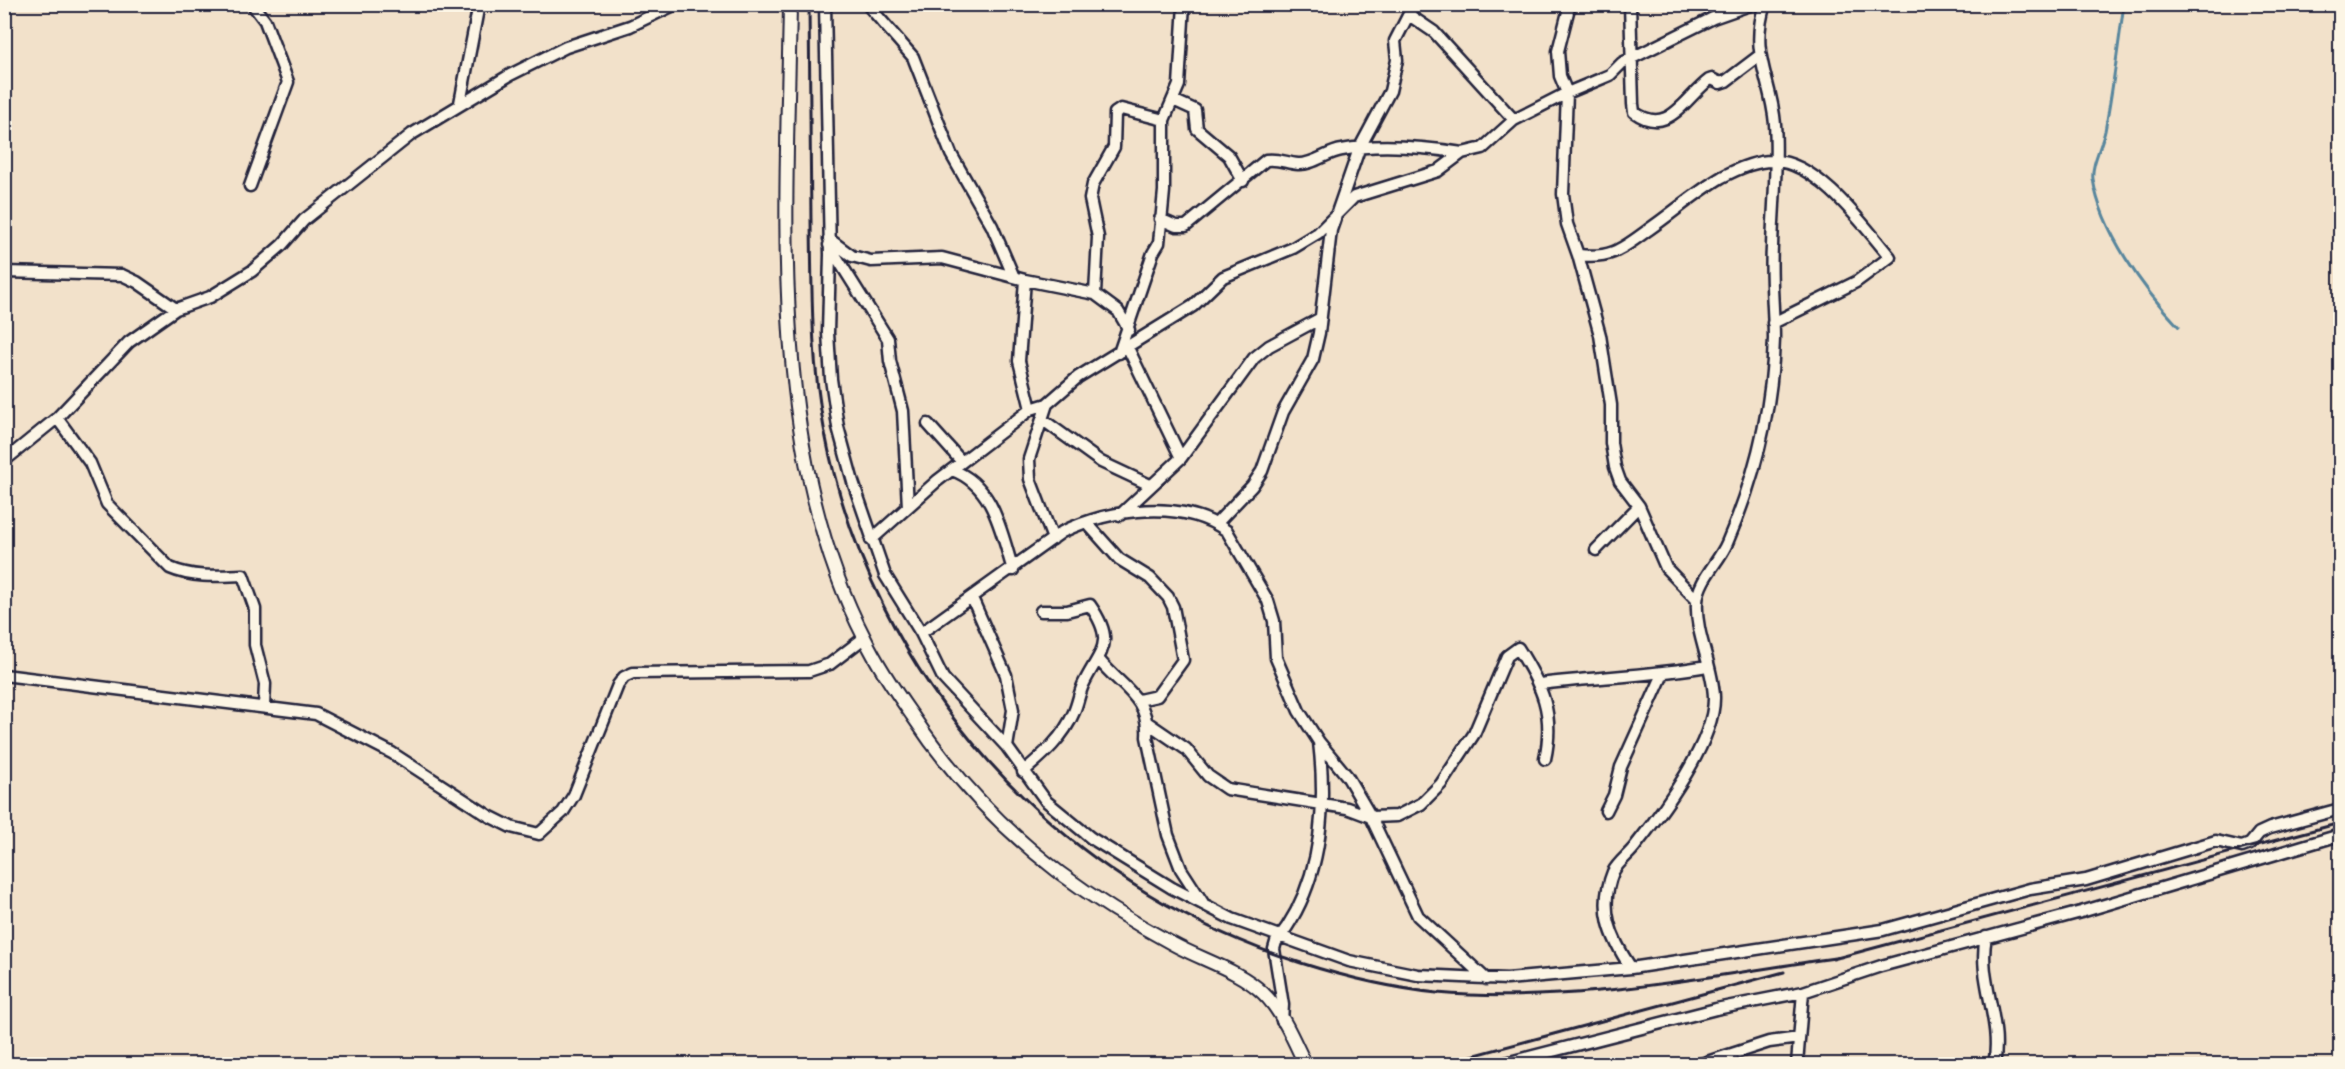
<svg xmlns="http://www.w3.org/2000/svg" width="2345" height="1069" viewBox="0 0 2345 1069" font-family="Sriracha,sans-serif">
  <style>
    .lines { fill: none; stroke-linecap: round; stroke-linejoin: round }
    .stream { stroke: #59869d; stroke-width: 3 }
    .minor-casing { stroke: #22223b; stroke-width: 15 }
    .tertiary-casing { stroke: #22223b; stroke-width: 16 }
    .minor { stroke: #fcf5e5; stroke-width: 10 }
    .tertiary { stroke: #fcf5e5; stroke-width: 12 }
    .rail { stroke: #22223b; stroke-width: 3 }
  </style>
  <rect width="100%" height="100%" fill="#f2e1ca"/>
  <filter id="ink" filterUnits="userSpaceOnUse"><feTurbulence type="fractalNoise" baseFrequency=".0167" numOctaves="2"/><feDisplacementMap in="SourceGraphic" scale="12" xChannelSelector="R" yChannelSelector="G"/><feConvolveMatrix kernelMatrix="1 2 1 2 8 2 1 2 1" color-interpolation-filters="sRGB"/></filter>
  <g filter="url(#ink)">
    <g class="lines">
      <path class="stream" d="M 2124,4 C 2118,47 2113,89 2105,131 C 2102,145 2091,165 2093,179 C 2101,231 2144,290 2179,327"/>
      <g class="minor-casing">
        <path id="minor" d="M 825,4 L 830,255 L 828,333 L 831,379 L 838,427 L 853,482 L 885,575 L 921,633 L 943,678 L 1007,747 L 1046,801 L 1091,838 L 1172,888 L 1232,919 L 1349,961 L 1418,975 L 1507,979 L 1631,968 L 1883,930 L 2030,889 L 2086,880 L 2216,841 L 2242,847 L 2250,844 L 2259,833 L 2270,828 L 2340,809
          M 867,4 L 913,57 L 951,154 L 992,226 L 1013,275
          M 1570,4 L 1558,51 L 1560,76 L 1567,93 L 1563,194 L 1567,224 L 1578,255 L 1600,335 L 1611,405 L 1611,443 L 1615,467 L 1620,481 L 1639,506 L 1666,568 L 1697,600
          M 1630,4 L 1633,104 L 1634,112 C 1668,137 1684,99 1709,80 L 1712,79 L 1720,83 L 1726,81 L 1759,56
          M 1409,15 L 1434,32 L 1514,120
          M 1173,100 L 1195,110 L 1197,129 L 1229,156 L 1243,181
          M 460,103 L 479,4
          M 250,186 L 288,82 L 265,21 L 252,4
          M 1160,219 L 1176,226 L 1186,226 L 1266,160 C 1278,158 1286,163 1298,164 C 1313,165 1327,152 1342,150 C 1380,143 1424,147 1462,153
          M 829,239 L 852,256 L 871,261 L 942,258 L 1025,280 L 1095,294 L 1118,311 L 1129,330
          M 829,245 L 888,339 L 890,361 L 903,411 L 908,507
          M 1578,255 C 1611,259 1622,249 1648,230 C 1673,213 1696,192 1722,177 C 1737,169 1756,160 1774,161 C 1817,161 1865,227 1890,257 L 1856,282 L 1773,323
          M 4,272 L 122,275 L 137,282 L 176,309
          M 1025,280 L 1019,361 L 1031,409
          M 1095,294 L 1098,237 L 1090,199 L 1093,184 L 1114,147 L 1115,113 L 1121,109 L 1164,120
          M 1128,348 L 1181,458
          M 1119,353 L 1153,253 L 1159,243 L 1164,191 L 1164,120 L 1179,85 L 1184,4
          M 1047,404 L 1029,459 L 1030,479 L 1053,539
          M 57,418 L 90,463 L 107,504 L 170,568 C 193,578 218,576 243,575 L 255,609 L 255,645 L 265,684 L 264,706
          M 1043,420 L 1101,462 L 1150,485
          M 928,424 L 962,462
          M 4,461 L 57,418 L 129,342 L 176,309 L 210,297 L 252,271 L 282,245 L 304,220 L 412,134 L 510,75 L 566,47 L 630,26 L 676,4
          M 952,470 C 994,485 1001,532 1013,570
          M 1120,515 L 1181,458 L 1254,358 L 1269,346 L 1321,318
          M 1087,523 L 1119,559 L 1150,578 L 1168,597 L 1173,607 L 1183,660 L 1157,696 L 1139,700
          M 1216,524 L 1252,486 L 1262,471 L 1283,412 L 1313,359 L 1319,333 L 1331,230 L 1359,149 L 1390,91 L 1397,60 L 1395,41 L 1414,4
          M 871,540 L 937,481 L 1031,409 L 1047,404 L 1078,377 L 1193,306 L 1223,277 L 1293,248 L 1318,233 L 1354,197 L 1438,171 L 1462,153 L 1483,148 L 1514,120 L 1567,93 L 1610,75 L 1622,63 L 1713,18 L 1753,4
          M 1596,550 L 1639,506
          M 972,598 L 1006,675 L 1013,710 L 1007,747
          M 921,633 L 1062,532 C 1110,509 1181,498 1227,531 L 1268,601 L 1274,621 L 1276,658 L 1299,711 L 1319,742 L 1347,776 L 1371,817 L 1418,916 L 1486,979
          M 1099,660 C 1121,687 1150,698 1147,737 L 1168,835 L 1181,869 L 1203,903
          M 4,675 L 316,714 L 392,753 L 489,816 L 511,827 L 539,834 L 563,812 L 574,795 L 618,685 L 624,677 L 633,673 L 809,671 L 830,664 L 864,638
          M 1540,684 C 1596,677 1651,676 1707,666
          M 1148,723 L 1186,749 L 1208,776 L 1227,789 L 1347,808 L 1371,817 L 1397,816 L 1421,804 L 1441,784 L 1474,734 L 1507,656 L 1518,648 C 1542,686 1555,713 1545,759
          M 1023,772 C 1043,755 1064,737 1074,712 C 1078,703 1079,694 1083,685 C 1100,650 1117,644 1090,605 L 1067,611 L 1041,611
          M 1606,811 L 1614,795 L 1621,767 L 1663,674
          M 1986,937 C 1977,980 2003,1021 1994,1064
          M 1631,968 C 1611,938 1598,909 1613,872 C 1618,862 1630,854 1636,845 C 1663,811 1715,741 1714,697 C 1713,665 1695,635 1697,602 C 1698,580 1719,562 1727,543 C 1755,478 1772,410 1774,339 C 1774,309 1770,278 1772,247 C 1773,206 1778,166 1775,124 C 1771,77 1749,54 1765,4
          M 1282,1021 L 1283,1005 L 1274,949 L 1276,942 C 1321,886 1327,811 1319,742
          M 1502,1064 L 1716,1009 L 1803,992 L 1881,966 L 2081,912 L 2340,835
          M 1701,1064 L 1769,1042 L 1799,1038
          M 1797,1064 L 1803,992"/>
      </g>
      <g class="tertiary-casing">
        <path id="tertiary" d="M 790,4 C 787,211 767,450 865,639 C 878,666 895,691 912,715 C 953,777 1001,828 1060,873 C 1095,899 1134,923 1173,944 C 1202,960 1239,970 1263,993 C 1282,1011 1294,1041 1305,1064"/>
      </g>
      <use href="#minor" class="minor"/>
      <use href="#tertiary" class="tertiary"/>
      <path class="rail" d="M 809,4 C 810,77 810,149 811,221 C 812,291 811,360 824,428 C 871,680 1058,887 1301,963 C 1345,977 1391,988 1437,993 C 1572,1005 1708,976 1841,957
        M 1833,959 L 2340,823
        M 1442,1064 L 1784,972"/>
    </g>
  </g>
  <rect width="2345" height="1069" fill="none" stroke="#fcf5e5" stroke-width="24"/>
  <rect x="12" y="12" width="2321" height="1045" fill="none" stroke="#22223b" stroke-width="2" filter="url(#ink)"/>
</svg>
